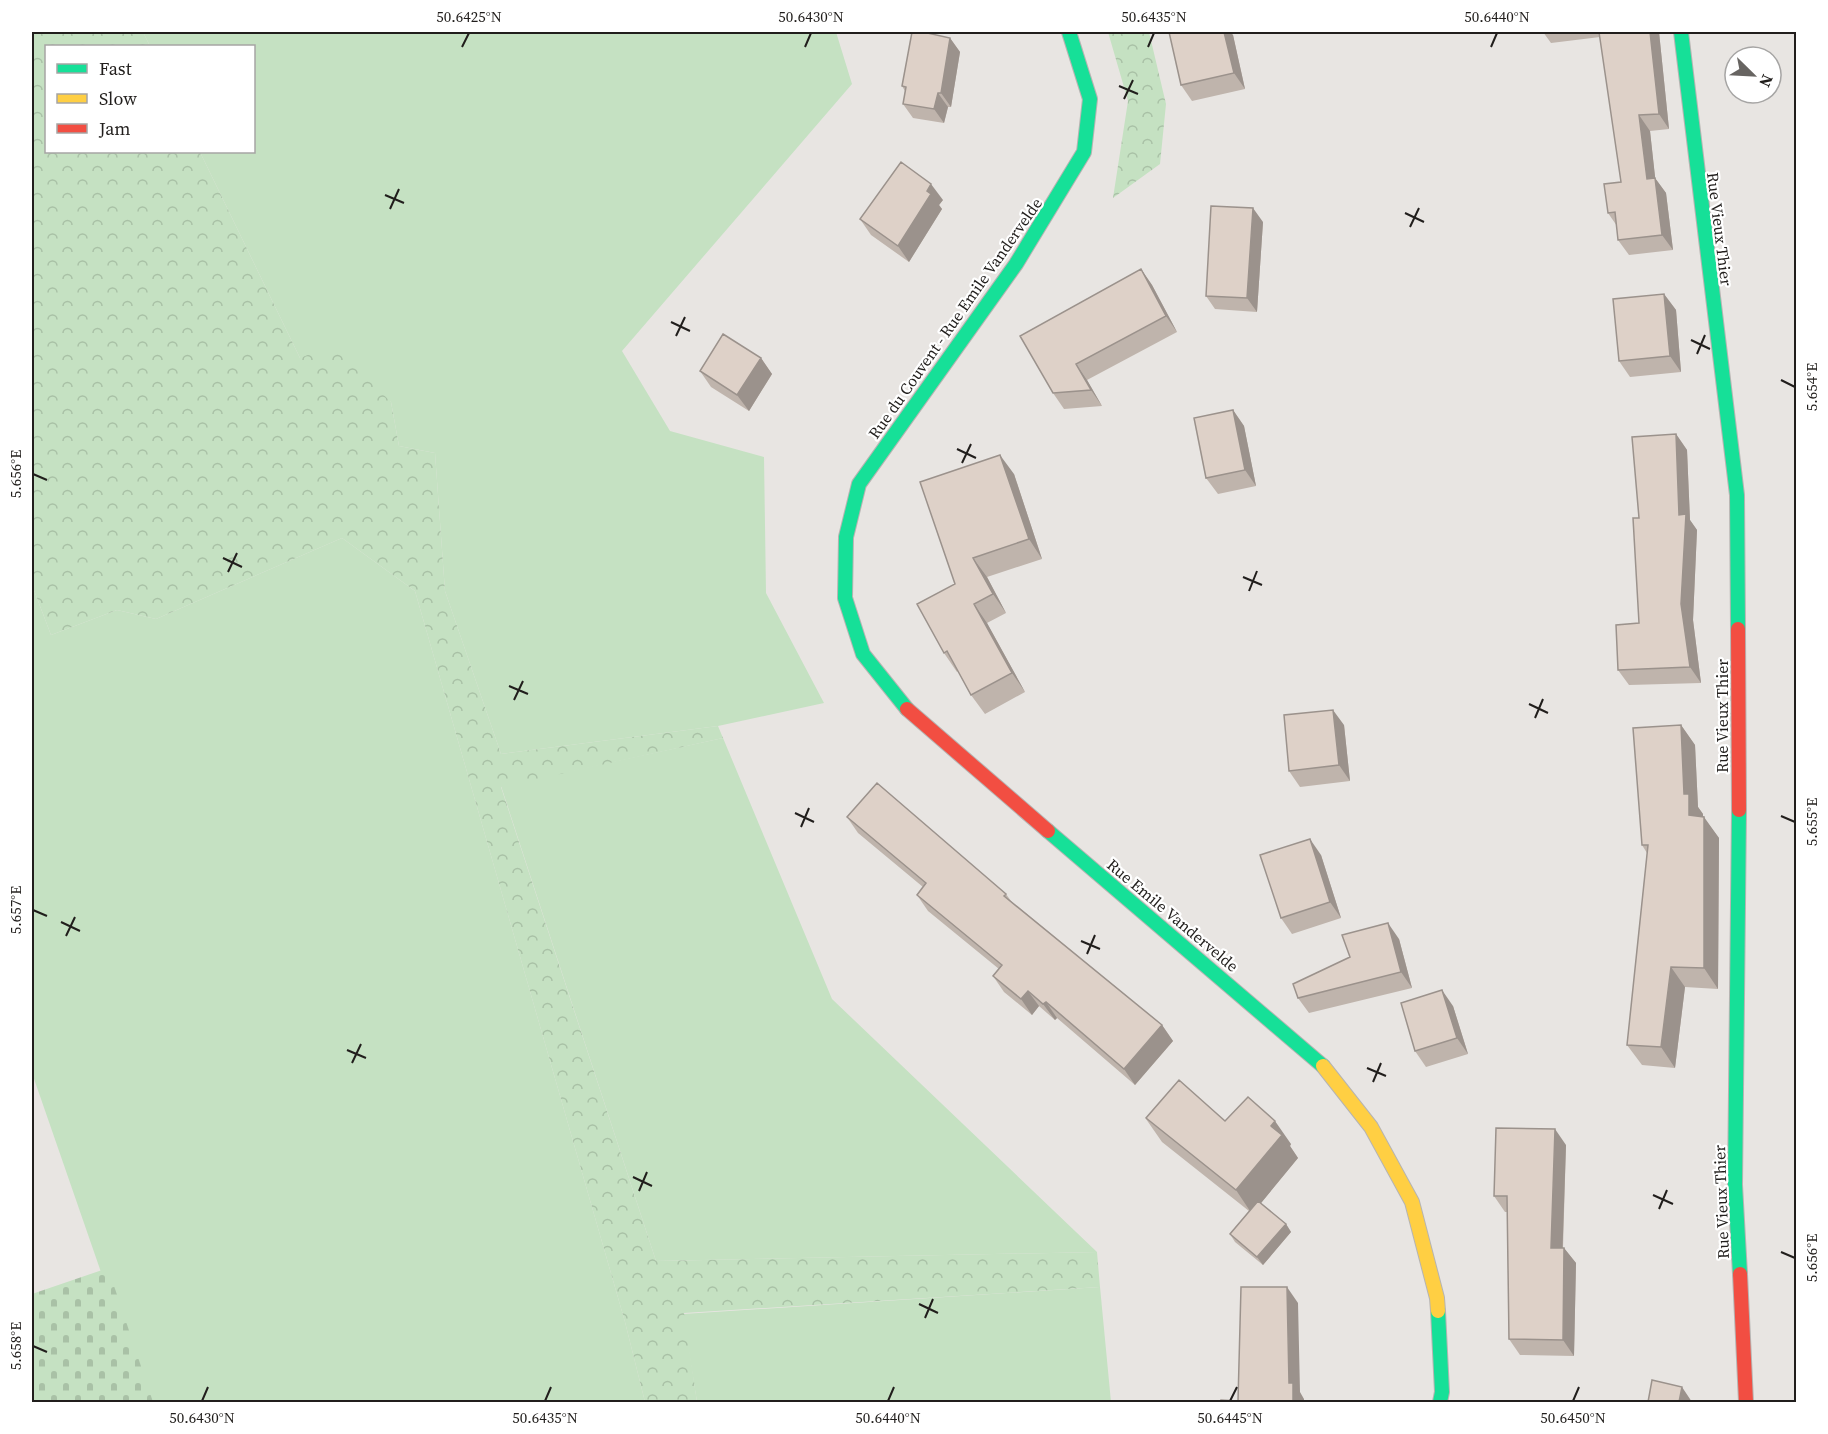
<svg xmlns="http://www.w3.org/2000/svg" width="1828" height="1434" viewBox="0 0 1828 1434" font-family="'Source Serif 4',serif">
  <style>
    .green { fill: #c5e1c2 }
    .forest { fill: url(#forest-crowns) }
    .cemetery { fill: url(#cemetery-stones) }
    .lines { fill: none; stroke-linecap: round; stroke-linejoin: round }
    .fast-casing { stroke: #b6b4b2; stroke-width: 16 }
    .slow-casing { stroke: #b6b4b2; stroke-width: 16 }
    .jam-casing { stroke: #b6b4b2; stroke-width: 16 }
    .fast { stroke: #16e098; stroke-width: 14 }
    .slow { stroke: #ffcf43; stroke-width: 14 }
    .jam { stroke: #f24e42; stroke-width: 14 }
    .wall { fill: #bfb4ac }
    .shaded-wall { fill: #9b928c }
    .building { fill: #ded1c8; stroke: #9b928c; stroke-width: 1.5 }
    .ticks { fill: none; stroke: #211e1c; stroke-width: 2 }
    .labels { text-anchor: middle; stroke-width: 4.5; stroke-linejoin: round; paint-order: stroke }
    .street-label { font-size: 16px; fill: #211e1c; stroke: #fff }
    .neatline { fill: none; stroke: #211e1c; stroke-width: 2 }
    .ticks-label { font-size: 15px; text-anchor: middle; fill: #211e1c }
  </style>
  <defs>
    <pattern id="forest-crowns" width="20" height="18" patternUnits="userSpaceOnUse" patternTransform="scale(1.5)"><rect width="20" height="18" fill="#c5e1c2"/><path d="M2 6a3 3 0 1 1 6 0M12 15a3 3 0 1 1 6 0" fill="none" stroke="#a9c1a6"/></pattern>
    <pattern id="cemetery-stones" width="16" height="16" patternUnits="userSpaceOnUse" patternTransform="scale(1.5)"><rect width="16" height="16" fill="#c5e1c2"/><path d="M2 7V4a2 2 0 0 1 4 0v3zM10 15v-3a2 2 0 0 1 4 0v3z" fill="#a9c1a6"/></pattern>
  </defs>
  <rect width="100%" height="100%" fill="#e8e5e2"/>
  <path class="green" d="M 143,32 L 836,32 L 852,84 L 622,351 L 670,431 L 764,457 L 766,593 L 824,703 L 718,726 L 501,754 L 445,591 L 435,453 L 399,446 L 391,402 L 300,358 L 200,152 L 254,152 L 254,46 L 150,46 Z
    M 342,538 L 415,591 L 625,1322 L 645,1402 L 146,1402 L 32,1073 L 32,585 L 51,635 L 117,610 L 156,619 Z
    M 723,738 L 832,999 L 1097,1252 L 656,1261 L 501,786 Z
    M 1100,1287 L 1111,1402 L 697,1402 L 683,1314 Z"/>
  <path class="forest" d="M 32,32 L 143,32 L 150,46 L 46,46 L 46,152 L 200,152 L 300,358 L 333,345 L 391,402 L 399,446 L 435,453 L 445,591 L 501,754 L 718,726 L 723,738 L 501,787 L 656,1261 L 1097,1252 L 1100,1287 L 684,1313 L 697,1402 L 645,1402 L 625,1322 L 415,591 L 342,538 L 156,619 L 117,610 L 51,635 L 32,585 Z
    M 1108,32 L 1149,32 L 1166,104 L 1160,164 L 1113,198 L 1128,101 Z"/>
  <path class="cemetery" d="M 108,1268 L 153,1402 L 32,1402 L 32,1294 Z"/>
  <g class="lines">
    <g class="fast-casing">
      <path id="fast" d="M 1681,32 L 1737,495 L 1738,629
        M 907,709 L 863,654 L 845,598 L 846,537 L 859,484 L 1016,264 L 1084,152 L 1090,99 L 1069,32
        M 1739,810 L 1735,1185 L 1740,1274
        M 1048,831 L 1323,1066
        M 1438,1311 L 1442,1392 L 1440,1402"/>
    </g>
    <g class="slow-casing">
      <path id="slow" d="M 1323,1066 L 1371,1127 L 1412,1202 L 1437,1298 L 1438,1311"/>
    </g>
    <g class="jam-casing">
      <path id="jam" d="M 1738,629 L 1739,810
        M 907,709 L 1048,831
        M 1740,1274 L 1746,1402"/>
    </g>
    <use href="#fast" class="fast"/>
    <use href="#slow" class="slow"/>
    <use href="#jam" class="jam"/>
  </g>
  <path class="wall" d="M 1169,32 L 1230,32 L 1233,35 L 1245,89 L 1192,101 L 1181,85 Z
    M 1543,32 L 1659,32 L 1669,129 L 1650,131 L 1655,178 L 1666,193 L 1673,250 L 1629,255 L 1618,240 L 1617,226 L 1608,213 L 1621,182 L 1600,37 L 1551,43 Z
    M 950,38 L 960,52 L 951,107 L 948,107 L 944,123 L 913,118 L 903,104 L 905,91 L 902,86 Z
    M 943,200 L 939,205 L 942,209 L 909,262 L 871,235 L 860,219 Z
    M 1263,222 L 1257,312 L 1215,309 L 1206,296 Z
    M 1141,269 L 1152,285 L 1177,332 L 1087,380 L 1102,406 L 1064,409 L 1053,393 Z
    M 1664,294 L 1676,310 L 1681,372 L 1630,377 L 1619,361 Z
    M 761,358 L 772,374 L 749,411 L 711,387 L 700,371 Z
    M 1233,410 L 1244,426 L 1256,486 L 1218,494 L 1206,478 Z
    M 1676,434 L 1687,450 L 1690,520 L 1697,530 L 1693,620 L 1701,683 L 1629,685 L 1618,670 L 1639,623 L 1639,518 Z
    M 1014,474 L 1042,559 L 987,577 L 1006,613 L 987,623 L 1025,692 L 985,714 L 971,695 L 958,671 L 957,672 L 944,653 L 955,584 Z
    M 1344,725 L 1350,781 L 1300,787 L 1289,771 Z
    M 1681,725 L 1695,745 L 1698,807 L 1703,814 L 1703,817 L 1719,838 L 1718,989 L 1685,987 L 1675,1068 L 1642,1065 L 1627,1045 L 1647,853 L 1642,845 Z
    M 847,817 L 1006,894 L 1011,901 L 1162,1025 L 1173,1041 L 1135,1085 L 1057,1018 L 1055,1020 L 1039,1006 L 1032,1015 L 1004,992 L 993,976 L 999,969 L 928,911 L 917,895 L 923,887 L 858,833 Z
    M 1321,855 L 1341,918 L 1292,934 L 1281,918 Z
    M 1399,939 L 1412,988 L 1309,1013 L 1298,998 Z
    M 1453,1006 L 1468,1054 L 1426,1067 L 1415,1051 Z
    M 1146,1119 L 1225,1121 L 1291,1144 L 1290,1146 L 1298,1158 L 1261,1203 L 1286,1224 L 1291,1232 L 1263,1265 L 1235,1242 L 1230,1234 L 1249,1211 L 1162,1142 Z
    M 1566,1145 L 1563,1248 L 1564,1248 L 1576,1263 L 1574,1356 L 1520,1355 L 1509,1339 L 1507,1212 L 1505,1212 L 1494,1196 Z"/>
  <path class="shaded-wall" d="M 1224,32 L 1230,32 L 1233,35 L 1245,89 L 1234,73 Z
    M 1650,32 L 1659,32 L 1669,129 L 1659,114 Z
    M 950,38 L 960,52 L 951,107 L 941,93 Z
    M 938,93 L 948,107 L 944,123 L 934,109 Z
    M 1639,115 L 1650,131 L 1657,194 L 1647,179 Z
    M 1655,178 L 1666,193 L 1673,250 L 1662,235 Z
    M 931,184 L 943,200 L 939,205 L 942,209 L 909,262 L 898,246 L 927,191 Z
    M 1253,208 L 1263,222 L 1257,312 L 1247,298 Z
    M 1141,269 L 1152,285 L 1177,332 L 1166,316 Z
    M 1664,294 L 1676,310 L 1681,372 L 1670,356 Z
    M 761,358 L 772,374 L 749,411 L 737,395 Z
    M 1076,364 L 1087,380 L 1102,406 L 1091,390 Z
    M 1233,410 L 1244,426 L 1256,486 L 1245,470 Z
    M 1676,434 L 1687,450 L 1690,520 L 1697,530 L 1693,620 L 1701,683 L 1690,667 L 1681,604 Z
    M 1000,455 L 1014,474 L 1042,559 L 1029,539 Z
    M 973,558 L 987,577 L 1006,613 L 993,594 Z
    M 974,604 L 987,623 L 1025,692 L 1012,673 Z
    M 1333,710 L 1344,725 L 1350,781 L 1339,765 Z
    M 1681,725 L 1695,745 L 1698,807 L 1703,814 L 1703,836 L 1689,815 L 1684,794 Z
    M 1704,817 L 1719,838 L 1718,989 L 1704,968 Z
    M 1310,839 L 1321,855 L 1341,918 L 1330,902 Z
    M 1388,923 L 1399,939 L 1412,988 L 1401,972 Z
    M 1671,967 L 1685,987 L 1675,1068 L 1661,1047 Z
    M 1442,990 L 1453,1006 L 1468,1054 L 1457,1038 Z
    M 1028,991 L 1039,1006 L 1032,1015 L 1021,999 Z
    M 1046,1002 L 1057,1018 L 1055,1020 L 1043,1004 Z
    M 1162,1025 L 1173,1041 L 1135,1085 L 1124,1069 Z
    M 1275,1121 L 1291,1144 L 1290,1146 L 1298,1158 L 1252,1214 L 1236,1190 L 1271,1126 Z
    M 1555,1129 L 1566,1145 L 1562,1264 L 1551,1248 Z
    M 1286,1224 L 1291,1232 L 1263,1265 L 1257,1257 Z
    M 1564,1248 L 1576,1263 L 1574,1356 L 1563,1340 Z
    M 1287,1287 L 1298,1303 L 1300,1392 L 1304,1399 L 1304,1402 L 1293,1402 L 1289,1383 Z
    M 1682,1387 L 1692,1402 L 1679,1402 Z"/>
  <path class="building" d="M 912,32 L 923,32 L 950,38 L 941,93 L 938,93 L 934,109 L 903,104 L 906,87 L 902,86 Z
    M 1169,32 L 1224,32 L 1234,73 L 1181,85 Z
    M 1599,32 L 1650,32 L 1659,114 L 1639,115 L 1647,179 L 1655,178 L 1662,235 L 1618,240 L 1615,212 L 1608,213 L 1604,184 L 1621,182 Z
    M 901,162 L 931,184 L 927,191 L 931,194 L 898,246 L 860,219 Z
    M 1211,206 L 1253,208 L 1247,298 L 1206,296 Z
    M 1141,269 L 1166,316 L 1076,364 L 1091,390 L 1053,393 L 1020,336 Z
    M 1664,294 L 1670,356 L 1619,361 L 1613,299 Z
    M 723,334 L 761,358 L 737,395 L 700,371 Z
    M 1233,410 L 1245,470 L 1206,478 L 1194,418 Z
    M 1676,434 L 1679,515 L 1686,514 L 1681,604 L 1690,667 L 1618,670 L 1616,625 L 1639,623 L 1633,518 L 1639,518 L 1632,437 Z
    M 1000,455 L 1029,539 L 973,558 L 993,594 L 974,604 L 1012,673 L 971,695 L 947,651 L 944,653 L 917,604 L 955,584 L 920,482 Z
    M 1333,710 L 1339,765 L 1289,771 L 1284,715 Z
    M 1681,725 L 1684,794 L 1689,794 L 1689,815 L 1704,817 L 1704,968 L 1671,967 L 1661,1047 L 1627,1045 L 1648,845 L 1642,845 L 1633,728 Z
    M 877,783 L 1006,894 L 1004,896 L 1162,1025 L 1124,1069 L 1046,1002 L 1043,1004 L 1028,991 L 1021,999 L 993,976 L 1002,965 L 917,895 L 926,883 L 847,817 Z
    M 1310,839 L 1330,902 L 1281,918 L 1260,855 Z
    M 1388,923 L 1401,972 L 1298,998 L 1293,984 L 1350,957 L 1342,935 Z
    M 1442,990 L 1457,1038 L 1415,1051 L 1401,1003 Z
    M 1179,1080 L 1225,1121 L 1248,1097 L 1275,1121 L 1271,1126 L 1282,1135 L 1236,1190 L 1146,1118 Z
    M 1496,1128 L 1555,1129 L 1551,1248 L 1564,1248 L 1563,1340 L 1509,1339 L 1507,1196 L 1494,1196 Z
    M 1258,1201 L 1286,1224 L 1257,1257 L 1230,1234 Z
    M 1241,1287 L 1287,1287 L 1289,1383 L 1293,1383 L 1293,1402 L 1221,1402 L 1221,1400 L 1238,1401 Z
    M 1652,1380 L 1682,1387 L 1679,1402 L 1648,1402 Z"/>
  <path class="ticks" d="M 462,47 L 469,33M 805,47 L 811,33M 1148,47 L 1154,33M 1491,47 L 1497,33M 1119,86 L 1138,94M 1124,99 L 1133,80M 385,195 L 404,203M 390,209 L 399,189M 1405,213 L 1424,222M 1410,227 L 1419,208M 671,322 L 690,331M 676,336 L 685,317M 1691,340 L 1710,349M 1697,354 L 1705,335M 1781,380 L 1795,387M 957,449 L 976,458M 962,463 L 971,444M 33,474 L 47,480M 223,558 L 242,567M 228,572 L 237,553M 1243,577 L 1262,585M 1249,591 L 1257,571M 509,686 L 528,694M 514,700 L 523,681M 1529,704 L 1548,713M 1535,718 L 1543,699M 795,813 L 814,822M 1781,816 L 1795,822M 801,827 L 809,808M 33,910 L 47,916M 61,922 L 80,931M 66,936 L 75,917M 1081,941 L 1100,949M 1087,954 L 1095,935M 347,1050 L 366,1058M 352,1063 L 361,1044M 1367,1068 L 1386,1076M 1373,1082 L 1381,1063M 633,1177 L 652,1186M 639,1191 L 647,1172M 1653,1195 L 1673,1204M 1659,1209 L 1667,1190M 1781,1252 L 1795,1258M 919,1304 L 938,1313M 925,1318 L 933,1299M 33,1346 L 47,1352M 202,1401 L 208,1387M 545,1401 L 551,1387M 888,1401 L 894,1387M 1230,1401 L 1237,1387M 1573,1401 L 1579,1387"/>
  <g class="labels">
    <g class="street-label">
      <text transform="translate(1720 229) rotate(83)" y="6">Rue Vieux Thier</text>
      <text transform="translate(955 318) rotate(-55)" y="6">Rue du Couvent - Rue Emile Vandervelde</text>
      <text transform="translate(1722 716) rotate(-90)" y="6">Rue Vieux Thier</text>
      <text transform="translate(1173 915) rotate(40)" y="6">Rue Emile Vandervelde</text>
      <text transform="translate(1721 1202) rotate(-92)" y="6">Rue Vieux Thier</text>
    </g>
  </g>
  <rect width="1828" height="1434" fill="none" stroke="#ffffff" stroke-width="66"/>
  <rect x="45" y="45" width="210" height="108" fill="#ffffff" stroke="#a6a5a4" stroke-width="1.5"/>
  <rect x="57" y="64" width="30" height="9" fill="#16e098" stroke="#a6a5a4" stroke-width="1.5"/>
  <text x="99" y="75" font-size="18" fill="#211e1c">Fast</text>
  <rect x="57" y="94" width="30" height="9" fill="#ffcf43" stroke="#a6a5a4" stroke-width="1.5"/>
  <text x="99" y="105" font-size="18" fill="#211e1c">Slow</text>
  <rect x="57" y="124" width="30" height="9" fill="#f24e42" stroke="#a6a5a4" stroke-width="1.5"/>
  <text x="99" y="135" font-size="18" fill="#211e1c">Jam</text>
  <g transform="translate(1753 75) rotate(114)"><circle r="28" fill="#ffffff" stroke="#a6a5a4" stroke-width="1.5"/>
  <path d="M0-4.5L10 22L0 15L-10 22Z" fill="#676461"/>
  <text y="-9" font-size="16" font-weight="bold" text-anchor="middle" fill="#211e1c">N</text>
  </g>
  <rect x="33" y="33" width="1762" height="1368" class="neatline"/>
  <g class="ticks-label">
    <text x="469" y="22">50.6425°N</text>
    <text x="811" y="22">50.6430°N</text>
    <text x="1154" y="22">50.6435°N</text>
    <text x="1497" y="22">50.6440°N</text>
    <text transform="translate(1812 387) rotate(-90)" y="5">5.654°E</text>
    <text transform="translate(16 474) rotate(-90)" y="5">5.656°E</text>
    <text transform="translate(1812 822) rotate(-90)" y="5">5.655°E</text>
    <text transform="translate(16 910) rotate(-90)" y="5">5.657°E</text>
    <text transform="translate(1812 1258) rotate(-90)" y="5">5.656°E</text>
    <text transform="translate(16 1346) rotate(-90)" y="5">5.658°E</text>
    <text x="202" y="1423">50.6430°N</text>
    <text x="545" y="1423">50.6435°N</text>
    <text x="888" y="1423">50.6440°N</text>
    <text x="1230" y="1423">50.6445°N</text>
    <text x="1573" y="1423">50.6450°N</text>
  </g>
</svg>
